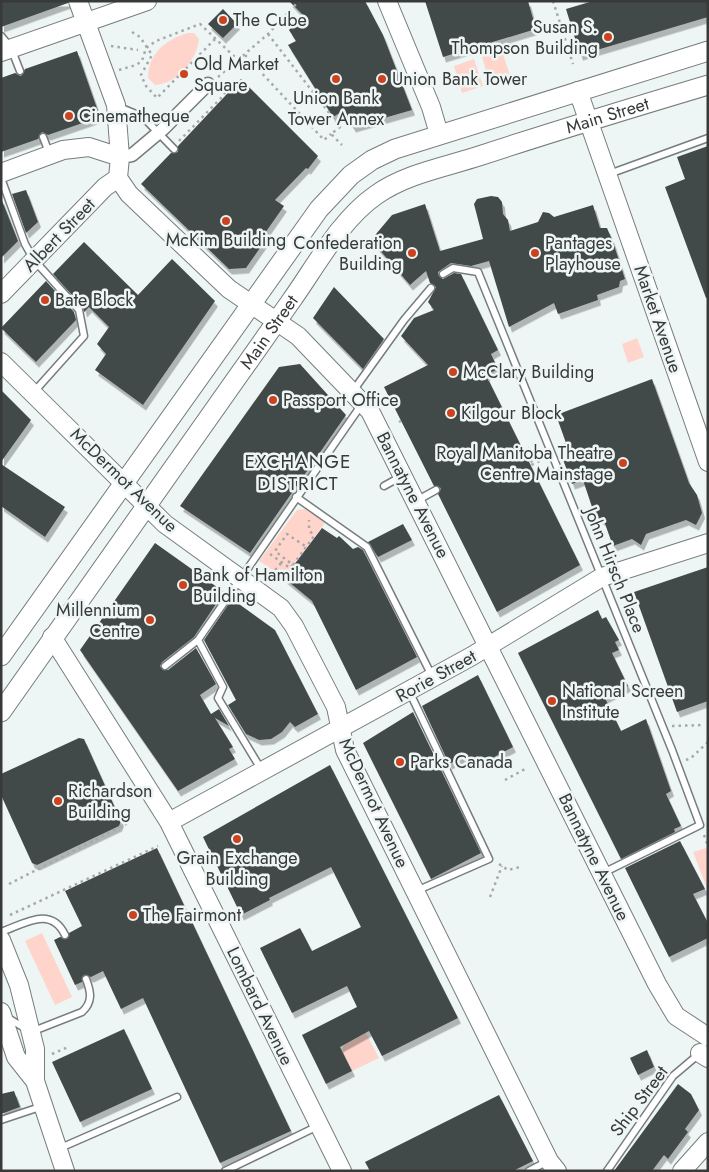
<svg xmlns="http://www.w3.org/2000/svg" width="709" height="1172" viewBox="0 0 709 1172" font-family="Jost,sans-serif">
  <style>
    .green { fill: #ffd5cb }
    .building { fill: #434949; filter: url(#shadow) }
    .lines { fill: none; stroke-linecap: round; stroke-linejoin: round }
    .lane-casing { stroke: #777d7d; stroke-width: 9 }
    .street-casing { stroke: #777d7d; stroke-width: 15 }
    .secondary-casing { stroke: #777d7d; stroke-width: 20 }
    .primary-casing { stroke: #777d7d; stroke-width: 21 }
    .path { stroke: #a4a9a9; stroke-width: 2.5; stroke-dasharray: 2.5 4; stroke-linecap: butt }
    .lane { stroke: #fff; stroke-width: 6 }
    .street { stroke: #fff; stroke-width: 12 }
    .secondary { stroke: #fff; stroke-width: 18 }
    .primary { stroke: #fff; stroke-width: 19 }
    .poi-dot { fill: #cc421f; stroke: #eef5f5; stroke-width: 2 }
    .labels { text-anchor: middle; stroke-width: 5; stroke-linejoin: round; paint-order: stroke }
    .poi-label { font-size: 18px; fill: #383a3a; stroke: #eef5f5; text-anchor: start }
    .street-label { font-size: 18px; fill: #383a3a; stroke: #eef5f5 }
    .neighbourhood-label { font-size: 19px; letter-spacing: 1px; fill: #383a3a; stroke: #eef5f5 }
  </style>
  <defs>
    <filter id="shadow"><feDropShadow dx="3" dy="5.5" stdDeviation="0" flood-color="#0004"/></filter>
  </defs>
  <rect width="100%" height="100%" fill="#eef5f5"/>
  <path class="green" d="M 188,33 L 194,33 L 199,39 C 197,60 177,84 155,85 L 148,78 C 148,54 166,39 188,33 Z
    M 502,51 L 511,78 L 490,84 L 482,57 Z
    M 474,59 L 483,86 L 462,93 L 454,66 Z
    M 637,338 L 644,357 L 628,363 L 622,344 Z
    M 305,509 L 325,523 L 284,578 L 259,561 L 297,510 Z
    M 706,848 L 708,852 L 708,891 L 693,852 Z
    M 42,933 L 72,997 L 55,1005 L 25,941 Z
    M 366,1033 L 379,1058 L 352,1071 L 342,1051 L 344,1045 Z"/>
  <path class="building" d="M 1,1 L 68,1 L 68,3 L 1,27 Z
    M 289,1 L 365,1 L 383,35 L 412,110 L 353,127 L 343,111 L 333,117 L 288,45 L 296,41 L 289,30 L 303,15 Z
    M 425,1 L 528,1 L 536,29 L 443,57 Z
    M 593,1 L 708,1 L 708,17 L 580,55 L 566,9 Z
    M 223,9 L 237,24 L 223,38 L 208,24 Z
    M 77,51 L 100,117 L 48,135 L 42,132 L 38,139 L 1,152 L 1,78 L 15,73 L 21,76 L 25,69 Z
    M 241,79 L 318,156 L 308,169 L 306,168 L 275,200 L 284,206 L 263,236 L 267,238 L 246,268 L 229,269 L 141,184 L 171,153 L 178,152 L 178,146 Z
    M 708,146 L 708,298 L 706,298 L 665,187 L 685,179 L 677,157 Z
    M 26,190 L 38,222 L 26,233 L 12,194 Z
    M 491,196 L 498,197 L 502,202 L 503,214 L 508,220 L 510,231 L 538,222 L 543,212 L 549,213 L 554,217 L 593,205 L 600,228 L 607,228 L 613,242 L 625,279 L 620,281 L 619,287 L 597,295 L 598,300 L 558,314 L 554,303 L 509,327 L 489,261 L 471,266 L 451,263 L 438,272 L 439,276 L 443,279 L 454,273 L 461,274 L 498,350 L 491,354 L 498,369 L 486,375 L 580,565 L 497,612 L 438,494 L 441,488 L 434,486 L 384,387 L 428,365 L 401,336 L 414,318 L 434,310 L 428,302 L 436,287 L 430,283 L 426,271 L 410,285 L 371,240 L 392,215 L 425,204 L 440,251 L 483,239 L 474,204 L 477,199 Z
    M 1,198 L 18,241 L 1,258 Z
    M 84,242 L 138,295 L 172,259 L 215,301 L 143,405 L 95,370 L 106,354 L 97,344 L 109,327 L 89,307 L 84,312 L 83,307 L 53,274 Z
    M 46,281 L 74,312 L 76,320 L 36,362 L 1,328 Z
    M 334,287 L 384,339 L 363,369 L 313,318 Z
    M 300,364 L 346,415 L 250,553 L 180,506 L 279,367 Z
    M 652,379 L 689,483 L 697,495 L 702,513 L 696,525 L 686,520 L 646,534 L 641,545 L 632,539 L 613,546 L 604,521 L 595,516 L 583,480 L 572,484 L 558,446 L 566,443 L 556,415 Z
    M 1,390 L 31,420 L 1,462 Z
    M 1,464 L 65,507 L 45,537 L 1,506 Z
    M 403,524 L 412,540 L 378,557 L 368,542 Z
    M 322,528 L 337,538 L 339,536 L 353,549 L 358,547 L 363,550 L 417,657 L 356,690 L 312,601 L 284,578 Z
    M 155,543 L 224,592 L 194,637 L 162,662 L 160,666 L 163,670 L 168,670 L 196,648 L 216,684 L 200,695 L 211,714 L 219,709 L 229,726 L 215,718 L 233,747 L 229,749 L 235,759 L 178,791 L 80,650 Z
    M 708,567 L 708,701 L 677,712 L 634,592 Z
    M 232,599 L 275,630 L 318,714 L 295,727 L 290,722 L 282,732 L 271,739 L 259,740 L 246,734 L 228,705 L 236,700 L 204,640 Z
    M 598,610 L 602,619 L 606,617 L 619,640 L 615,642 L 619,650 L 612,653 L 628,686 L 605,698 L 621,731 L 646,719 L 671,791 L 666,794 L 681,826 L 674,829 L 675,832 L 621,859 L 518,653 Z
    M 478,675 L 513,747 L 487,761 L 485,757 L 472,764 L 467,755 L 449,764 L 422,706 Z
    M 413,712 L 481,853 L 431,879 L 363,743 Z
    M 79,738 L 84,739 L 121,821 L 119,826 L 37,865 L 32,863 L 1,795 L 1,774 Z
    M 330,765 L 458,1018 L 382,1056 L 369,1031 L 340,1047 L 352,1071 L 326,1084 L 302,1035 L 357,1007 L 347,986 L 292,1013 L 260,948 L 300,928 L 312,951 L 361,927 L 331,867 L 269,898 L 270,900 L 241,915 L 203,837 Z
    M 680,841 L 705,889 L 693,894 L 708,923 L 708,938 L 669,957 L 625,868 Z
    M 157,848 L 291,1131 L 220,1163 L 143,998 L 121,1009 L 103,971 L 91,977 L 84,975 L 82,982 L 75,985 L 54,940 L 60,937 L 67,939 L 69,933 L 82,926 L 65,891 Z
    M 124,1029 L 152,1089 L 80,1122 L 52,1062 Z
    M 647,1050 L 654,1067 L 638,1075 L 630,1058 Z
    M 678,1084 L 691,1094 L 699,1110 L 685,1129 L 688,1132 L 668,1159 L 664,1155 L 652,1171 L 614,1171 Z
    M 14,1091 L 20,1107 L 1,1114 L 1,1094 Z
    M 499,1095 L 533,1161 L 513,1171 L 370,1171 L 365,1162 Z"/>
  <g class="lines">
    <g class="lane-casing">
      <path id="lane" d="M 1,36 L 11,48 L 20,71
        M 119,107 L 143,117 L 174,149
        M 43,137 L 50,155
        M 609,174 L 708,138
        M 1,178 L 25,244 L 34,260 L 79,310 L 84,336 L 33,393
        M 443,274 L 453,268 L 478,272 L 672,750 L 700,825 L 603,873
        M 353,391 L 404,320 L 431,288
        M 384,486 L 402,476
        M 296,497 L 367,547 L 432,676
        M 416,501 L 436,490
        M 198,640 L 223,687 L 218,698 L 261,769
        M 165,666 L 198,640 L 362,404
        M 410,693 L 489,859 L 416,891
        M 1,932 C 24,924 51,905 65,935
        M 8,1018 L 31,1032 L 82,1012 C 93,1002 91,992 86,979
        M 1,1120 L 43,1106
        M 58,1149 L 177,1097
        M 225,1171 L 318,1126
        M 529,1171 L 548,1161
        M 607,1171 L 673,1076 L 699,1054"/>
    </g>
    <g class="street-casing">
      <path id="street" d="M 120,157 L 132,155 L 163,129 L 208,84"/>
    </g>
    <g class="secondary-casing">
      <path id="secondary" d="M 78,1 L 116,105 L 120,157 L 118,178 L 129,194 L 229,289 L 298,336 L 370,411 L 657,984 L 676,1016 L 708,1037
        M 387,1 L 431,107 L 439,134
        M 1,52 L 147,1
        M 578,91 L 708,462
        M 1,173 L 63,150 L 89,147 L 120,157
        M 1,294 L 105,187 L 118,178
        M 1,362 L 165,524 L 281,608 L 294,626 L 336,707 L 345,750 L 549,1161 L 557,1171
        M 52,637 L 169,822 L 342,1171
        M 169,822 L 472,656 L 602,577 L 708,543
        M 1,940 L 19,985 L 35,1049 L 35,1081 L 65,1171
        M 1,1012 L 16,1057 L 35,1081
        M 700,1053 L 708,1058
        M 682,1171 L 708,1142"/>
    </g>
    <g class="primary-casing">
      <g id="primary">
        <path d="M 1,656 L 319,209 L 351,175 L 372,160 L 395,149 L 708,51"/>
        <path id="s1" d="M 1,712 L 291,301 C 316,266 340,220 376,195 C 405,174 445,167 479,156 C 555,131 631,108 708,85"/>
      </g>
    </g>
    <path class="path" d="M 553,1 L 573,64
      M 132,32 L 140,37 L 152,55 L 141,75 L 146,86 L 157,98 L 215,39
      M 268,34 L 340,127 L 331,134 L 342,145
      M 111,46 L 138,50
      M 245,55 L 324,140 L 331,134
      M 119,70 L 136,65 L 142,61 L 146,48 L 156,41 L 200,24 L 239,61
      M 218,77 L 268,34 L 299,1
      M 179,141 L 224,95 L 227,86 L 221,80
      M 488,380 L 507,371
      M 399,422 L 401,421
      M 535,445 L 525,451 L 527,455 L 535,451 L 536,454 L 528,458 L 529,460 L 538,456 L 539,458 L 530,462 L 531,465 L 542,460
      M 270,554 L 290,568 L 293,565 L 275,551 L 287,534 L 305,546
      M 293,565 L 314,536 L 309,530 L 309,520
      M 271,575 L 282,562
      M 672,726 L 704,725
      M 686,760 L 691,758 L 708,742
      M 505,780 L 527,768
      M 704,835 L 708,846
      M 499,864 L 508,870 L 520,867
      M 9,884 L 130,822
      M 490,897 L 502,866
      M 10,915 L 158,846
      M 52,1054 L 68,1047"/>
    <use href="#lane" class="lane"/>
    <use href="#street" class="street"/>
    <use href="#secondary" class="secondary"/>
    <use href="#primary" class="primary"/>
  </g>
  <g class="poi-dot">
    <circle cx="223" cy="20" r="5"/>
    <circle cx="608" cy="37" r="5"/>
    <circle cx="184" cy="74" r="5"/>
    <circle cx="336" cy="79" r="5"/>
    <circle cx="382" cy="79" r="5"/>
    <circle cx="69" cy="116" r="5"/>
    <circle cx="226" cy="221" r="5"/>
    <circle cx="412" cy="253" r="5"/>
    <circle cx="535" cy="253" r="5"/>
    <circle cx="45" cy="300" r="5"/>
    <circle cx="453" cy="372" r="5"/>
    <circle cx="273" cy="400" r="5"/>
    <circle cx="451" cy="413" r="5"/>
    <circle cx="623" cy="463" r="5"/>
    <circle cx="183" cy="585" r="5"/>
    <circle cx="150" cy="620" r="5"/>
    <circle cx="552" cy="701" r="5"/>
    <circle cx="400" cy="762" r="5"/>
    <circle cx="58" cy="801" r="5"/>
    <circle cx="237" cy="839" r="5"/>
    <circle cx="133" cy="915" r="5"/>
  </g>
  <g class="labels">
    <g class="poi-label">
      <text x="233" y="26">The Cube</text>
      <text x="598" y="33" text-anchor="end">Susan S.<tspan x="598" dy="21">Thompson Building</tspan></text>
      <text x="194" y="70">Old Market<tspan x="194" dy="21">Square</tspan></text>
      <text x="392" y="85">Union Bank Tower</text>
      <text x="336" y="104" text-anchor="middle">Union Bank<tspan x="336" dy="21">Tower Annex</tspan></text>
      <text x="79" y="122">Cinematheque</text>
      <text x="226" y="246" text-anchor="middle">McKim Building</text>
      <text x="402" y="249" text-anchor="end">Confederation<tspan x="402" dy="21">Building</tspan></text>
      <text x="545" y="249">Pantages<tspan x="545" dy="21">Playhouse</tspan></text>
      <text x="55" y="306">Bate Block</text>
      <text x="463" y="378">McClary Building</text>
      <text x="283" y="406">Passport Office</text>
      <text x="461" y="419">Kilgour Block</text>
      <text x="613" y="459" text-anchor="end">Royal Manitoba Theatre<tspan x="613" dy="21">Centre Mainstage</tspan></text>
      <text x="193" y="581">Bank of Hamilton<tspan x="193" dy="21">Building</tspan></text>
      <text x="140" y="616" text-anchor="end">Millennium<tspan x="140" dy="21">Centre</tspan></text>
      <text x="562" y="697">National Screen<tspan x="562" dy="21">Institute</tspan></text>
      <text x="410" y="768">Parks Canada</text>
      <text x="68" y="797">Richardson<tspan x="68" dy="21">Building</tspan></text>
      <text x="237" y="864" text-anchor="middle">Grain Exchange<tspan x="237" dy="21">Building</tspan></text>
      <text x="143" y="921">The Fairmont</text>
    </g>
    <g class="street-label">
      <text dy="6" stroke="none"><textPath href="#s1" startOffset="885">Main Street</textPath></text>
      <text transform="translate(59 235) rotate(-46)" y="6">Albert Street</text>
      <text transform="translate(658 319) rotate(71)" y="6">Market Avenue</text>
      <text dy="6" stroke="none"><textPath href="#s1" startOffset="465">Main Street</textPath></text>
      <text transform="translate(124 480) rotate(44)" y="6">McDermot Avenue</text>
      <text transform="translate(413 495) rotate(63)" y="6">Bannatyne Avenue</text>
      <text transform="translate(615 570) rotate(68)" y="6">John Hirsch Place</text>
      <text transform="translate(436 676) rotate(-29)" y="6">Rorie Street</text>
      <text transform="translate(374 803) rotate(65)" y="6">McDermot Avenue</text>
      <text transform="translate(594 857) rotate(64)" y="6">Bannatyne Avenue</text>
      <text transform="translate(260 1006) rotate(64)" y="6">Lombard Avenue</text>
      <text transform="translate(639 1101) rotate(-53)" y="6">Ship Street</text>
    </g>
    <g class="neighbourhood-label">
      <text x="298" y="468">EXCHANGE<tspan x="298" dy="22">DISTRICT</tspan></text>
    </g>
  </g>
  <rect width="709" height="1172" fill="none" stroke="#383a3a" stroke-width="5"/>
</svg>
